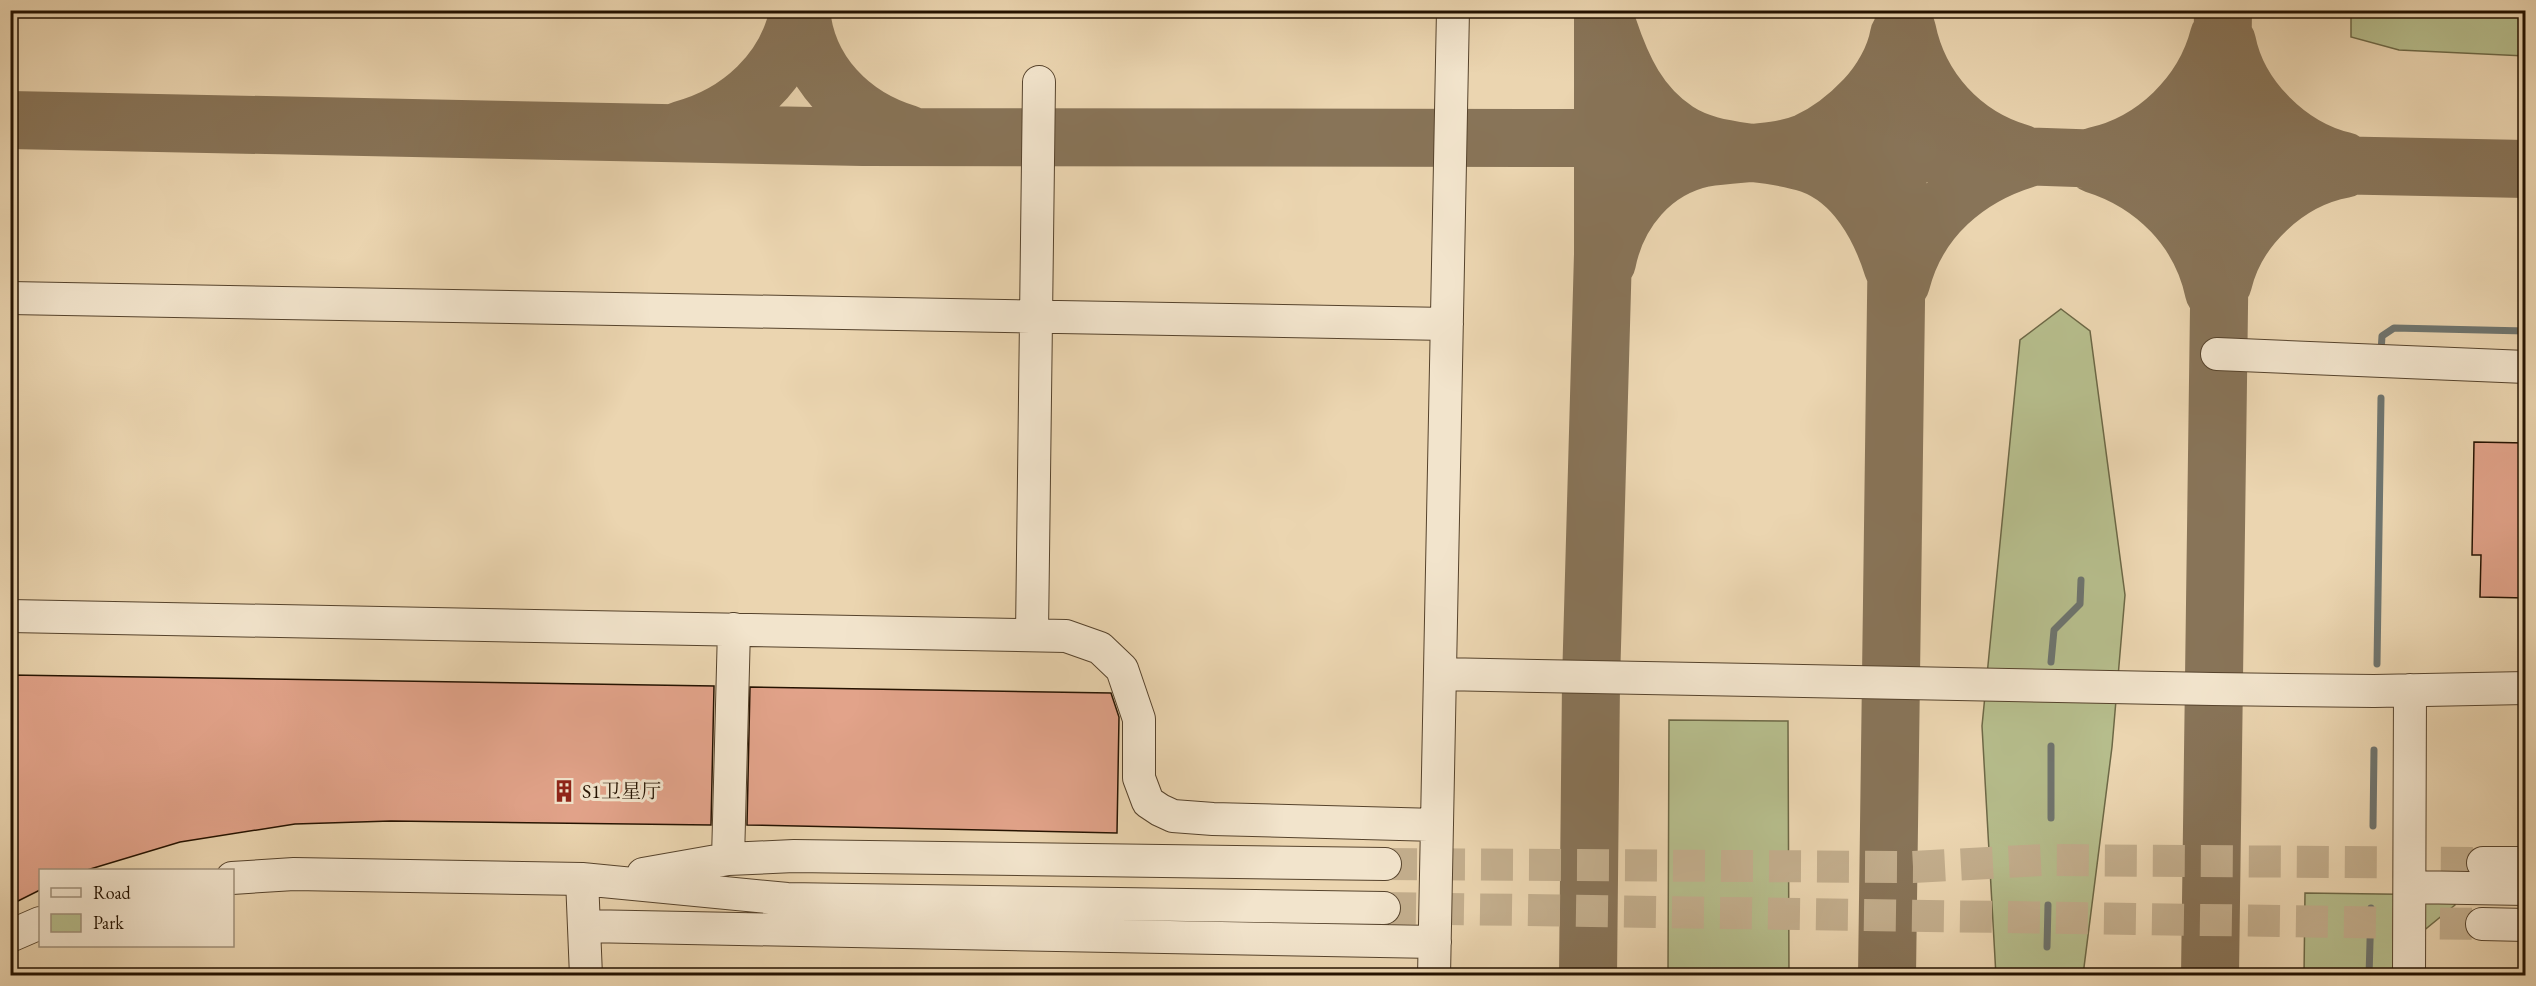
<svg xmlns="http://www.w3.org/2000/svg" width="2536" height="986" viewBox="0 0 2536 986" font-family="'EB Garamond','Noto Serif SC',serif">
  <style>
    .green { fill: #b6bd8c; stroke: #6d6846; stroke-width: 1.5 }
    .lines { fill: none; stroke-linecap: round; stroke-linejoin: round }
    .stream { stroke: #6e746e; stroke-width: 7 }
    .taxiway { stroke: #887458; stroke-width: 58 }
    .building { fill: #e2a38a; stroke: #241200; stroke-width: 1.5 }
    .minor-tunnel { stroke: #c3ae8d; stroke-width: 32; stroke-dasharray: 32 16; stroke-linecap: butt }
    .minor-casing { stroke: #56432c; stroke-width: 34 }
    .minor { stroke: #f2e4cc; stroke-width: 32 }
    .labels { text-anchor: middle; stroke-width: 6; stroke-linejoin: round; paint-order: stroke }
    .poi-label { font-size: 20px; fill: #241200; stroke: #f2e4cc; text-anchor: start }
  </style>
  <rect width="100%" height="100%" fill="#ebd5b0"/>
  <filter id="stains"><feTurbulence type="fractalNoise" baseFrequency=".00333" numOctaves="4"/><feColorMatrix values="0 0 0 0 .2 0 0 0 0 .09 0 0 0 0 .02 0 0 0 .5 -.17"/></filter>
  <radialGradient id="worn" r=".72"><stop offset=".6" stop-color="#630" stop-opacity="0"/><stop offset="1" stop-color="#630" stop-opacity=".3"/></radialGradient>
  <path class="green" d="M 2351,11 L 2525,11 L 2525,56 L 2399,50 L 2351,37 Z
    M 2061,309 L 2090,331 L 2125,595 L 2112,747 L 2083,975 L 1996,976 L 1982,726 L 2020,340 Z
    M 1669,720 L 1788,721 L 1789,975 L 1668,975 Z
    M 2305,893 L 2453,895 L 2455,905 L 2416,937 L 2398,975 L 2304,976 Z"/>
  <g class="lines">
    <path class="stream" d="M 2381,352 L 2382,336 L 2394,328 L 2526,331
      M 2051,662 L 2054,630 L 2080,604 L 2081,580
      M 2377,664 L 2381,398
      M 2051,818 L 2051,746
      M 2373,826 L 2374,750
      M 2047,947 L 2048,905
      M 2369,976 L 2371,908"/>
    <path class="taxiway" d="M 801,10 C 806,72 851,117 908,134
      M 1608,27 C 1622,69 1639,106 1677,131 C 1700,146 1726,149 1752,153 C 1771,155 1792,158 1810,164 C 1855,180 1880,226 1893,268
      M 1907,30 C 1919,89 1962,136 2020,153
      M 2227,42 C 2238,98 2289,148 2344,161
      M 10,120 L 863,137 L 1602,138 L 1752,153 L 1898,152 L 2222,163 L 2526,169
      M 681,130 C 739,115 788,71 799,10
      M 2095,156 C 2154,143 2204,95 2219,36
      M 2094,164 C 2155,183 2201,230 2214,292
      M 1607,262 C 1617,212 1652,169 1704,158 C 1737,152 1775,155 1807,142 C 1829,132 1848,117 1865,99 C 1881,82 1895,58 1899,35
      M 1901,283 C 1917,219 1967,176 2029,158
      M 2223,283 C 2236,227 2288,179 2344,169
      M 1588,976 L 1591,682 L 1603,254 L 1603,10
      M 1887,976 L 1898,152 L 1904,10
      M 2210,976 L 2223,10"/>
  </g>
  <path class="building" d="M 2474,442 L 2526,443 L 2526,598 L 2480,597 L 2481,555 L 2472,555 Z
    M 10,675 L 714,686 L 711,825 L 391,821 L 295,824 L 180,842 L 87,870 L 40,870 L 40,890 L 10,905 Z
    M 750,687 L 1111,693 L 1119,717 L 1117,833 L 747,825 Z"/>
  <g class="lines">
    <path class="minor-tunnel" d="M 1385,864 L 1913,867 L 2043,860 L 2483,863
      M 1384,908 L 2482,924"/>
    <g class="minor-casing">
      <path id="minor" d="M 10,298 L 1447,324
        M 2217,354 L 2526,367
        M 10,616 L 1066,636 L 1100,648 L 1122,669 L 1139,719 L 1139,778 L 1148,802 L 1160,810 L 1173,816 L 1213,819 L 1437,825
        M 1032,634 L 1039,82
        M 1440,674 L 2213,689 L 2374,691 L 2526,688
        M 728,859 L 734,629
        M 2483,863 L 2526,863
        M 643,874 L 728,859 L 794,856 L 1385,864
        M 232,878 L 294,874 L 582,879 L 787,899 L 1384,908
        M 582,879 L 586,976
        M 2410,887 L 2526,889
        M 2482,924 L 2526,925
        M 584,926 L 1435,942
        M 10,936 L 40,923
        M 1434,976 L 1453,10
        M 2409,976 L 2410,690"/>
    </g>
    <use href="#minor" class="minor"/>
  </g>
  <defs>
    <g id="building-bare" transform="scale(1.8)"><path d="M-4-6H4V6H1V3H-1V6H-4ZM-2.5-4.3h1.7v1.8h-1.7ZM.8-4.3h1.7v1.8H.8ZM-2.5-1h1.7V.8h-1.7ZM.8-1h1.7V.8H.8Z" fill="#8f2418" stroke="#f2e4cc" stroke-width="2.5" paint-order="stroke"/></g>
  </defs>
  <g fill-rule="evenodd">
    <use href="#building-bare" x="564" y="791"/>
  </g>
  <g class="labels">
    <g class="poi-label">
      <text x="582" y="798">S1卫星厅</text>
    </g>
  </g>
  <rect width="2536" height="986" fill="none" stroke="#ebd5b0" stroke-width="36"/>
  <rect x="12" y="12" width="2512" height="962" fill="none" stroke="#241200" stroke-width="3"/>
  <rect x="18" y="18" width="2500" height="950" fill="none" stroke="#241200" stroke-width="1.5"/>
  <rect x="39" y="869" width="195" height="78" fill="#f2e4cc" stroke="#a0907a" stroke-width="1.5"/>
  <rect x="51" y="888" width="30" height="9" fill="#f2e4cc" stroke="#a0907a" stroke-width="1.5"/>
  <text x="93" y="899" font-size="18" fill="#241200">Road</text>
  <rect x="51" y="914" width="30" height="18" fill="#b6bd8c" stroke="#a0907a" stroke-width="1.5"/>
  <text x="93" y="929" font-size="18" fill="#241200">Park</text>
  <rect width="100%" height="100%" filter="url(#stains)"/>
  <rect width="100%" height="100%" fill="url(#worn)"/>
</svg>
